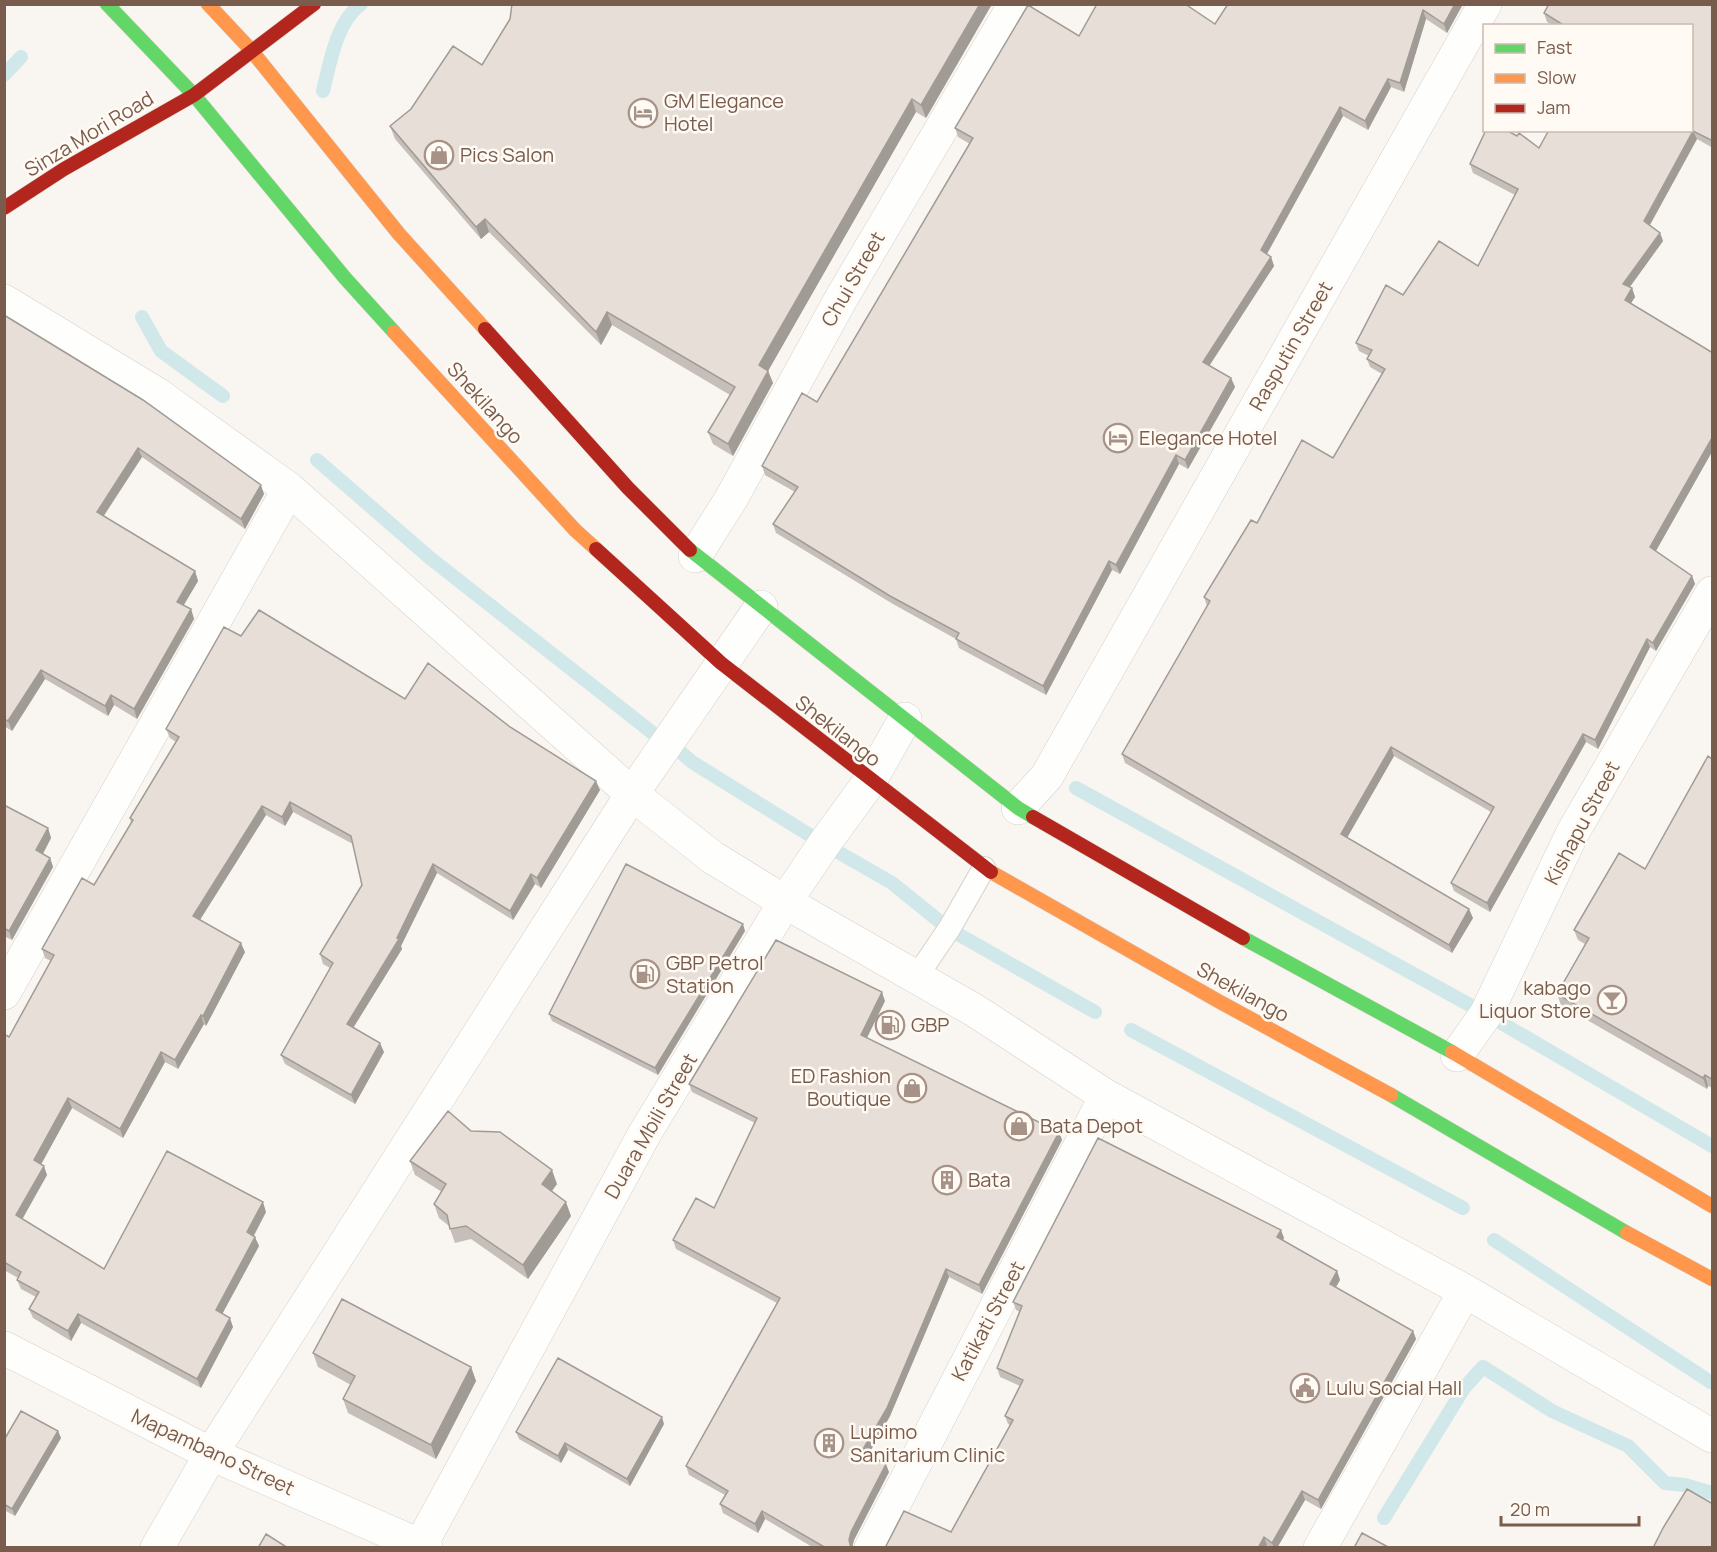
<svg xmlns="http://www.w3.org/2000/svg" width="1717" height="1552" viewBox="0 0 1717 1552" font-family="Manrope,sans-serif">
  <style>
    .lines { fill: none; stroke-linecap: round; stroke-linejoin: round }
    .stream { stroke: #d0e8ea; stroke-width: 14 }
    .lane-casing { stroke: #d7d1cb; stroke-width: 24 }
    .street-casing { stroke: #d7d1cb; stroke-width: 34 }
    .fast-casing { stroke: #d9d2cb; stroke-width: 15 }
    .slow-casing { stroke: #d9d2cb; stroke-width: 15 }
    .jam-casing { stroke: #d9d2cb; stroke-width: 15 }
    .lane { stroke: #fefefd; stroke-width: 22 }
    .street { stroke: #fefefd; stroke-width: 33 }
    .fast { stroke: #63d668; stroke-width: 14 }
    .slow { stroke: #ff974d; stroke-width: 14 }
    .jam { stroke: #b3261e; stroke-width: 14 }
    .wall { fill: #c6bfb9 }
    .shaded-wall { fill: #a19b96 }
    .building { fill: #e6ded7; stroke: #a19b96; stroke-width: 1.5 }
    .labels { text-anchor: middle; stroke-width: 5; stroke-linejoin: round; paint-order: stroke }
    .poi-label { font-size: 20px; fill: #7a5c4d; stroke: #fffaf3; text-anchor: start }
    .street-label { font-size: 20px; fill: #7a5c4d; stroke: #fffaf3 }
  </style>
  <rect width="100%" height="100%" fill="#f9f5f0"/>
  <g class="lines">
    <path class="stream" d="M 4,75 L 21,57
      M 323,91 C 330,63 336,22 361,4
      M 142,317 L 161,351 L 223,396
      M 317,460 L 430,558 L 654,734
      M 677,749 L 692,762 L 824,844 L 892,883 L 949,929 L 1095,1012
      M 1076,788 L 1486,1014 L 1712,1146
      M 1131,1030 L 1463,1208
      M 1494,1240 L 1712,1383
      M 1384,1518 L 1464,1388 L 1483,1367 L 1552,1411 L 1628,1446 L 1665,1483 L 1685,1485 L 1712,1493"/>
    <g class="lane-casing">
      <path id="lane" d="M 917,976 L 949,929 L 984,868"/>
    </g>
    <g class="street-casing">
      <path id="street" d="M 4,301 L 157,394 L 289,489 L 632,794 L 712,857 L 785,902 L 974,1010 L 1106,1096 L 1465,1291 L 1712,1436
        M 695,556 L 731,499 L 842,297 L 1015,4
        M 1018,808 L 1047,776 L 1485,4
        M 4,993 L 289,489
        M 1457,1055 L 1486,1014 L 1573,832 L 1712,593
        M 4,1348 L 211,1454 L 426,1548
        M 157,1548 L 211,1454 L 632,794 L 761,607
        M 419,1548 L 645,1133 L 785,902 L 824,844 L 870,781 L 905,719
        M 871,1548 L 1106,1096
        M 1320,1548 L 1465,1291"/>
    </g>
    <g class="fast-casing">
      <path id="fast" d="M 107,4 L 194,95 L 345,278 L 394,332
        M 690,550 L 1018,808 L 1033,817
        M 1243,938 L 1452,1052
        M 1391,1095 L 1627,1233"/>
    </g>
    <g class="slow-casing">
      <path id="slow" d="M 208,4 L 251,50 L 399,234 L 485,329
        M 394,332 L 575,530 L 596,549
        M 991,872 L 1220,1002 L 1391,1095
        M 1452,1052 L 1712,1206
        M 1627,1233 L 1712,1279"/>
    </g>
    <g class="jam-casing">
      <path id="jam" d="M 4,208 L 64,169 L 194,95 L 314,4
        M 485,329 L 628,488 L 690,550
        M 596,549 L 721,663 L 991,872
        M 1033,817 L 1243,938"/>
    </g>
    <use href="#lane" class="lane"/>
    <use href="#street" class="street"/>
    <use href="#fast" class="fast"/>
    <use href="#slow" class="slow"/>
    <use href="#jam" class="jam"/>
  </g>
  <path class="wall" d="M 512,4 L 992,4 L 926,118 L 916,112 L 768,371 L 773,383 L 733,456 L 713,444 L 708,432 L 730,395 L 612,325 L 601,345 L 489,232 L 481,239 L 395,139 L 390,126 L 482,65 L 510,19 Z
    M 1463,4 L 1447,33 L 1426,19 L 1404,92 L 1391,87 L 1368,130 L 1343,116 L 1267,254 L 1271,257 L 1274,266 L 1209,365 L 1231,378 L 1235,387 L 1188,469 L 1179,464 L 1120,574 L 1112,570 L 1046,695 L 959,648 L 956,639 L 893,604 L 776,533 L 773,524 L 795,492 L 765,475 L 762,466 L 817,402 L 970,144 L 958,137 L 955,128 L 1079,36 Z
    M 1713,4 L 1713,148 L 1697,139 L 1650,225 L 1660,233 L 1663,241 L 1630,287 L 1632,288 L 1635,297 L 1631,303 L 1713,353 L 1713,450 L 1656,551 L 1692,576 L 1695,584 L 1656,651 L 1650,647 L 1598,749 L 1586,742 L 1490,912 L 1454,891 L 1451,883 L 1491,812 L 1394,756 L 1347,838 L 1473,918 L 1452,953 L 1125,763 L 1122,754 L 1207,606 L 1204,597 L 1257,523 L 1333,458 L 1382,374 L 1370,367 L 1367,359 L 1369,356 L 1359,351 L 1356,343 L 1403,295 L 1478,266 L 1515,195 L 1473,173 L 1470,164 L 1539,148 L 1692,26 L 1554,26 L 1547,22 L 1544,13 Z
    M 4,315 L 264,494 L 245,529 L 142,457 L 104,516 L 195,571 L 198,581 L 184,605 L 191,609 L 194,619 L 137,719 L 114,705 L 108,716 L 45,679 L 12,731 L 4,726 Z
    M 241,636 L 405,699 L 510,727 L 600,790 L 541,888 L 535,884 L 513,920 L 437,873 L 401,946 L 402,949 L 353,1028 L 384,1052 L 355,1104 L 285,1064 L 281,1055 L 330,968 L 323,964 L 320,954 L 362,885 L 353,844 L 293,812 L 285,826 L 266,815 L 200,920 L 245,952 L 206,1026 L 204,1024 L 178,1069 L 165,1062 L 123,1138 L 72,1108 L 41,1164 L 47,1175 L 22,1219 L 104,1269 L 266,1212 L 254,1236 L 259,1246 L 222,1314 L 233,1327 L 201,1388 L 81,1323 L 71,1341 L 33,1318 L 29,1309 L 36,1297 L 21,1289 L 17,1280 L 18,1278 L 4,1270 L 4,1034 L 9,1037 L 51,961 L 45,958 L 42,949 L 94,885 L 131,823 L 130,818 L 176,742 L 170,738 L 166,729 Z
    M 1713,758 L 1713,1088 L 1708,1086 L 1707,1089 L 1561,1005 L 1557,994 L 1585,944 L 1578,940 L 1574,930 L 1645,869 Z
    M 4,805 L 48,828 L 51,838 L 43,854 L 50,858 L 53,867 L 12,940 L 4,936 Z
    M 745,931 L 658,1075 L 552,1021 L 549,1014 Z
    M 885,1001 L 866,1038 L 1059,1132 L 1062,1140 L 982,1294 L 949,1277 L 890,1416 L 868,1454 L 889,1472 L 854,1540 L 852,1548 L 814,1548 L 765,1519 L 758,1533 L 723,1513 L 720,1504 L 725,1495 L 689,1475 L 686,1466 L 777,1303 L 676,1249 L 673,1240 L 714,1208 L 755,1123 L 692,1092 L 689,1084 Z
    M 471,1131 L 557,1184 L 551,1191 L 571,1216 L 528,1279 L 471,1239 L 455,1243 L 449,1226 L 439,1218 L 434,1204 L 442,1192 L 415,1175 L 410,1161 Z
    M 1284,1238 L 1283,1240 L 1337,1271 L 1340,1280 L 1336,1287 L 1413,1331 L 1416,1339 L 1321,1509 L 1305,1500 L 1277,1548 L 1270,1548 L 1267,1545 L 1266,1548 L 885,1548 L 951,1532 L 1010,1425 L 1008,1424 L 1005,1416 L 1020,1386 L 1000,1377 L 997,1368 L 1020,1312 L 1016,1310 L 1013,1302 Z
    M 313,1353 L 471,1367 L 476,1381 L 436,1459 L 348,1413 L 343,1399 L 351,1385 L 318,1367 Z
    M 664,1424 L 630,1486 L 568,1450 L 561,1463 L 519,1439 L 516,1432 Z
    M 58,1431 L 61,1438 L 15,1516 L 4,1510 L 4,1440 Z"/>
  <path class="shaded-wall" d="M 980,4 L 992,4 L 926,118 L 921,105 Z
    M 1455,4 L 1463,4 L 1447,33 L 1444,24 Z
    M 1423,10 L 1426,19 L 1404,92 L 1400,83 Z
    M 1388,79 L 1391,87 L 1368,130 L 1365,121 Z
    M 912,99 L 916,112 L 764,378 L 759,365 Z
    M 1340,107 L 1343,116 L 1264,259 L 1261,250 Z
    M 1693,131 L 1697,139 L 1647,230 L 1644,221 Z
    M 485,219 L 489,232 L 481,239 L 476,227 Z
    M 1660,233 L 1663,241 L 1626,292 L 1623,284 Z
    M 1271,257 L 1274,266 L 1206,371 L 1203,362 Z
    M 1632,288 L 1635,297 L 1628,308 L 1625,300 Z
    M 607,312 L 612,325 L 601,345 L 596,332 Z
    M 768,371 L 773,383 L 733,456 L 728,444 Z
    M 1231,378 L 1235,387 L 1188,469 L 1185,460 Z
    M 1713,436 L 1713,450 L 1653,556 L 1650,547 Z
    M 138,448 L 142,457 L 100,521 L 97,512 Z
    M 1176,455 L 1179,464 L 1120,574 L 1116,565 Z
    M 261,485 L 264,494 L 245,529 L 241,519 Z
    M 1109,561 L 1112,570 L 1046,695 L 1043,686 Z
    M 195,571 L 198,581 L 180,611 L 177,602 Z
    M 1692,576 L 1695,584 L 1656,651 L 1653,643 Z
    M 191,609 L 194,619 L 137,719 L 134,709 Z
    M 1647,639 L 1650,647 L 1598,749 L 1595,740 Z
    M 41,670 L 45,679 L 12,731 L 8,721 Z
    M 111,695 L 114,705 L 108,716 L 105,706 Z
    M 1583,734 L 1586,742 L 1490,912 L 1487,903 Z
    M 1391,747 L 1394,756 L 1344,843 L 1341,834 Z
    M 596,781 L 600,790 L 541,888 L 537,878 Z
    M 290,802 L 293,812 L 285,826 L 282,817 Z
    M 262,806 L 266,815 L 196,926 L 193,916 Z
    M 48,828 L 51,838 L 40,859 L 36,850 Z
    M 50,858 L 53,867 L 12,940 L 9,931 Z
    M 433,864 L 437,873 L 401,946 L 402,949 L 350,1033 L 347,1024 L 397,938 Z
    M 531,874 L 535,884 L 513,920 L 510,911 Z
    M 1469,909 L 1473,918 L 1452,953 L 1449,945 Z
    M 743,924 L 745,931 L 658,1075 L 655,1068 Z
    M 241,943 L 245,952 L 206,1026 L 203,1016 Z
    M 882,992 L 885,1001 L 864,1044 L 861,1035 Z
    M 201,1015 L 204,1024 L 178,1069 L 175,1060 Z
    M 380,1043 L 384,1052 L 355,1104 L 351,1095 Z
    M 161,1052 L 165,1062 L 123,1138 L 120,1129 Z
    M 1705,1075 L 1708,1086 L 1707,1089 L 1703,1078 Z
    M 68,1098 L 72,1108 L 38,1170 L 34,1160 Z
    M 1059,1132 L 1062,1140 L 982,1294 L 979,1285 Z
    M 44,1166 L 47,1175 L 19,1225 L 16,1215 Z
    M 552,1170 L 557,1184 L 547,1198 L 542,1184 Z
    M 263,1202 L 266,1212 L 250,1242 L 247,1232 Z
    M 566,1202 L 571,1216 L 528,1279 L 523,1265 Z
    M 1281,1230 L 1284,1238 L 1280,1246 L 1277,1237 Z
    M 255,1237 L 259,1246 L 219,1320 L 216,1310 Z
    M 946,1269 L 949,1277 L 890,1416 L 866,1459 L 862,1451 Z
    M 1337,1271 L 1340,1280 L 1333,1292 L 1330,1284 Z
    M 78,1314 L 81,1323 L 71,1341 L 68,1331 Z
    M 230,1318 L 233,1327 L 201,1388 L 197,1379 Z
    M 1413,1331 L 1416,1339 L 1321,1509 L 1318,1500 Z
    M 471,1367 L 476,1381 L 436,1459 L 431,1445 Z
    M 662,1417 L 664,1424 L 630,1486 L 627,1479 Z
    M 58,1431 L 61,1438 L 15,1516 L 12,1509 Z
    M 565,1443 L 568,1450 L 561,1463 L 558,1456 Z
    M 886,1464 L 889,1472 L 854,1540 L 852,1548 L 851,1548 L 849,1540 L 851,1532 Z
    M 1302,1491 L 1305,1500 L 1277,1548 L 1274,1548 L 1272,1543 Z
    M 762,1511 L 765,1519 L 758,1533 L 755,1524 Z
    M 1264,1537 L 1267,1545 L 1266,1548 L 1258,1548 Z"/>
  <path class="building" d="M 512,4 L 980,4 L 921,105 L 912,99 L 759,365 L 768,371 L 728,444 L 708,432 L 735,387 L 607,312 L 596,332 L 485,219 L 476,227 L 390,126 L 411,109 L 453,46 L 482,65 L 510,19 Z
    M 1097,4 L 1185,4 L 1215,24 L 1228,4 L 1455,4 L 1444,24 L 1423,10 L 1400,83 L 1388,79 L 1365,121 L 1340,107 L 1261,250 L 1271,257 L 1203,362 L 1231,378 L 1185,460 L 1176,455 L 1116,565 L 1109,561 L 1043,686 L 956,639 L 959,633 L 890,596 L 773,524 L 798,487 L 762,466 L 802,393 L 817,402 L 973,138 L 955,128 L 1028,5 L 1079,36 Z
    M 1549,4 L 1713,4 L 1713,141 L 1693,131 L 1644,221 L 1660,233 L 1623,284 L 1632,288 L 1625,300 L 1713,353 L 1713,436 L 1650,547 L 1692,576 L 1653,643 L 1647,639 L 1595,740 L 1583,734 L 1487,903 L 1451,883 L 1494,807 L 1391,747 L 1341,834 L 1469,909 L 1449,945 L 1122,754 L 1210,601 L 1204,597 L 1251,520 L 1257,523 L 1302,440 L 1333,458 L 1385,369 L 1367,359 L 1372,350 L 1356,343 L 1386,285 L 1403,295 L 1439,241 L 1478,266 L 1518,189 L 1470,164 L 1486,130 L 1506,130 L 1517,136 L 1519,133 L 1539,148 L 1549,130 L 1692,130 L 1692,26 L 1565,26 L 1544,13 Z
    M 4,315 L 143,400 L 261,485 L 241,519 L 138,448 L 97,512 L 195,571 L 177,602 L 191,609 L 134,709 L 111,695 L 105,706 L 41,670 L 8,721 L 4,719 Z
    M 259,610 L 405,699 L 428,663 L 510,727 L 596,781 L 537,878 L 531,874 L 510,911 L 433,864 L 397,938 L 399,939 L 347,1024 L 380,1043 L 351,1095 L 281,1055 L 333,963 L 320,954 L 362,885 L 351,836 L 290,802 L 282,817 L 262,806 L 193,916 L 241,943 L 203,1016 L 201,1015 L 175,1060 L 161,1052 L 120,1129 L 68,1098 L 34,1160 L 44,1166 L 16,1215 L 104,1269 L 167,1151 L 263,1202 L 247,1232 L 255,1237 L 216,1310 L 230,1318 L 197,1379 L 78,1314 L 68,1331 L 29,1309 L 39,1292 L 17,1280 L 21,1272 L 4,1262 L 4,1034 L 9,1037 L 54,955 L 42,949 L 82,878 L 94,885 L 133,820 L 130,818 L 179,737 L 166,729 L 224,627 L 241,636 Z
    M 1708,756 L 1712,759 L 1713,758 L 1713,1080 L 1705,1075 L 1703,1078 L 1557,994 L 1589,938 L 1574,930 L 1619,853 L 1645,869 Z
    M 4,805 L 48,828 L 36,850 L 50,858 L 9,931 L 4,928 Z
    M 626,864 L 743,924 L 655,1068 L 549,1014 Z
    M 776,940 L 882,992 L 861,1035 L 1059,1132 L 979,1285 L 946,1269 L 887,1408 L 862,1451 L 886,1464 L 851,1532 L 849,1540 L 851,1548 L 826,1548 L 762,1511 L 755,1524 L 720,1504 L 728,1491 L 686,1466 L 780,1298 L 673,1240 L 696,1198 L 714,1208 L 757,1118 L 689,1084 Z
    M 448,1111 L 471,1131 L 500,1132 L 552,1170 L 542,1184 L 566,1202 L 523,1265 L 466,1226 L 450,1229 L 447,1215 L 434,1204 L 446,1184 L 410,1161 Z
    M 1098,1138 L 1281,1230 L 1277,1237 L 1337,1271 L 1330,1284 L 1413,1331 L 1318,1500 L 1302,1491 L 1272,1543 L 1264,1537 L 1258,1548 L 885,1548 L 904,1511 L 951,1532 L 1013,1420 L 1005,1416 L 1023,1380 L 997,1368 L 1022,1306 L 1013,1302 Z
    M 342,1299 L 471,1367 L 431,1445 L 343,1399 L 355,1376 L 313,1353 Z
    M 558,1358 L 662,1417 L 627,1479 L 565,1443 L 558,1456 L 516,1432 Z
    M 21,1411 L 58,1431 L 12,1509 L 4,1504 L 4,1440 Z
    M 1687,1489 L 1713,1504 L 1713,1548 L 1653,1548 L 1663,1528 Z
    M 1362,1533 L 1390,1548 L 1354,1548 Z
    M 266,1534 L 288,1548 L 258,1548 Z"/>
  <defs>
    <g id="hotel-ring" transform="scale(1.5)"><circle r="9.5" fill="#fffaf3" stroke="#a69286" stroke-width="1.5"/><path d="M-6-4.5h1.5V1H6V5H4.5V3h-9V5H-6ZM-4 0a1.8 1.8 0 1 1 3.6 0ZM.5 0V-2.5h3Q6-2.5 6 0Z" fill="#a69286"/></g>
    <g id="shop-ring" transform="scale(1.5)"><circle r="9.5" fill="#fffaf3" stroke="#a69286" stroke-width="1.5"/><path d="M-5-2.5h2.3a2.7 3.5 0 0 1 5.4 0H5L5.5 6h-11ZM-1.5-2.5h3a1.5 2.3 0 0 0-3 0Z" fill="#a69286"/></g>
    <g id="fuel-ring" transform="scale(1.5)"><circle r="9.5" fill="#fffaf3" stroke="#a69286" stroke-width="1.5"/><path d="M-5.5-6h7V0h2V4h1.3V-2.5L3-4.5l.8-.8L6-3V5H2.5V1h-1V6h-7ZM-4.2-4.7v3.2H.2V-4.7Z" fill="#a69286"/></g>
    <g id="bar-ring" transform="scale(1.5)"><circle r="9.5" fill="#fffaf3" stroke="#a69286" stroke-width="1.5"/><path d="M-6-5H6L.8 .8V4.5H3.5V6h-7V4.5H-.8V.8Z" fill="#a69286"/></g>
    <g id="building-ring" transform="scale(1.5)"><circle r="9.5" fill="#fffaf3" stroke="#a69286" stroke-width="1.5"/><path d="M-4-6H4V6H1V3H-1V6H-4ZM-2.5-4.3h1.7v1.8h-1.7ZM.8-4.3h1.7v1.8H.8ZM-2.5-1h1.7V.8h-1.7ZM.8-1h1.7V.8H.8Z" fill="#a69286"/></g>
    <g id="civic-ring" transform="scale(1.5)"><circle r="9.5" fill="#fffaf3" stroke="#a69286" stroke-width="1.5"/><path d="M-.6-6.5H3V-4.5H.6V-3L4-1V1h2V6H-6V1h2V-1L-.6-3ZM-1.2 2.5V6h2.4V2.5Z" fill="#a69286"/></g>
  </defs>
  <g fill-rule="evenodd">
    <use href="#hotel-ring" x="643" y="113"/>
    <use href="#shop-ring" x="439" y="155"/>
    <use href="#hotel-ring" x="1118" y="438"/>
    <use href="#fuel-ring" x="645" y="974"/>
    <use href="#bar-ring" x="1612" y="1000"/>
    <use href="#fuel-ring" x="890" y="1025"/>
    <use href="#shop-ring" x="912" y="1088"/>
    <use href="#shop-ring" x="1019" y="1126"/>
    <use href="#building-ring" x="947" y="1180"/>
    <use href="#civic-ring" x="1305" y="1388"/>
    <use href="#building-ring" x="829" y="1443"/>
  </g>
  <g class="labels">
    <g class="poi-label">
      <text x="664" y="108">GM Elegance<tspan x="664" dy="23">Hotel</tspan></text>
      <text x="460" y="162">Pics Salon</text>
      <text x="1139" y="445">Elegance Hotel</text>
      <text x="666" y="970">GBP Petrol<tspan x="666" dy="23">Station</tspan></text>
      <text x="1591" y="995" text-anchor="end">kabago<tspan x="1591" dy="23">Liquor Store</tspan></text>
      <text x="911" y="1032">GBP</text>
      <text x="891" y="1083" text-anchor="end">ED Fashion<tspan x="891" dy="23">Boutique</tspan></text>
      <text x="1040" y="1133">Bata Depot</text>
      <text x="968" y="1187">Bata</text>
      <text x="1326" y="1395">Lulu Social Hall</text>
      <text x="850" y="1439">Lupimo<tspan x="850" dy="23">Sanitarium Clinic</tspan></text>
    </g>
    <g class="street-label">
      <text transform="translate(89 134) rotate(-31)" y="7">Sinza Mori Road</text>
      <text transform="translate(853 279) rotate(-60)" y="7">Chui Street</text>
      <text transform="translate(1291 346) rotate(-60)" y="7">Rasputin Street</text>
      <text transform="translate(485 403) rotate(48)" y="7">Shekilango</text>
      <text transform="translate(838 731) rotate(38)" y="7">Shekilango</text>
      <text transform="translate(1582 823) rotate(-62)" y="7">Kishapu Street</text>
      <text transform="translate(1243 992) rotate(29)" y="7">Shekilango</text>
      <text transform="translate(651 1126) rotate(-60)" y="7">Duara Mbili Street</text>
      <text transform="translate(988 1321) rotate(-62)" y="7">Katikati Street</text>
      <text transform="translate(213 1452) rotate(25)" y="7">Mapambano Street</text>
    </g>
  </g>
  <rect width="1717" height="1552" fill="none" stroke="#7a5c4d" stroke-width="12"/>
  <rect x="1483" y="24" width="210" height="108" fill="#fffaf3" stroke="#cabbb1" stroke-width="1.5"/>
  <rect x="1495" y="44" width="30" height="9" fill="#63d668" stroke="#cabbb1" stroke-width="1.5"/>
  <text x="1537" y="54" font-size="18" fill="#7a5c4d">Fast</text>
  <rect x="1495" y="74" width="30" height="9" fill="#ff974d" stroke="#cabbb1" stroke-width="1.5"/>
  <text x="1537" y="84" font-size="18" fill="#7a5c4d">Slow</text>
  <rect x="1495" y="104" width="30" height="9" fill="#b3261e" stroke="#cabbb1" stroke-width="1.5"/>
  <text x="1537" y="114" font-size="18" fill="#7a5c4d">Jam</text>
  <path d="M1501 1516v9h138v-9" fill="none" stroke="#7a5c4d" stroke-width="3"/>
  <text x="1510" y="1516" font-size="18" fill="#7a5c4d" stroke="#fffaf3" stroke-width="4.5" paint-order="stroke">20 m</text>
</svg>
